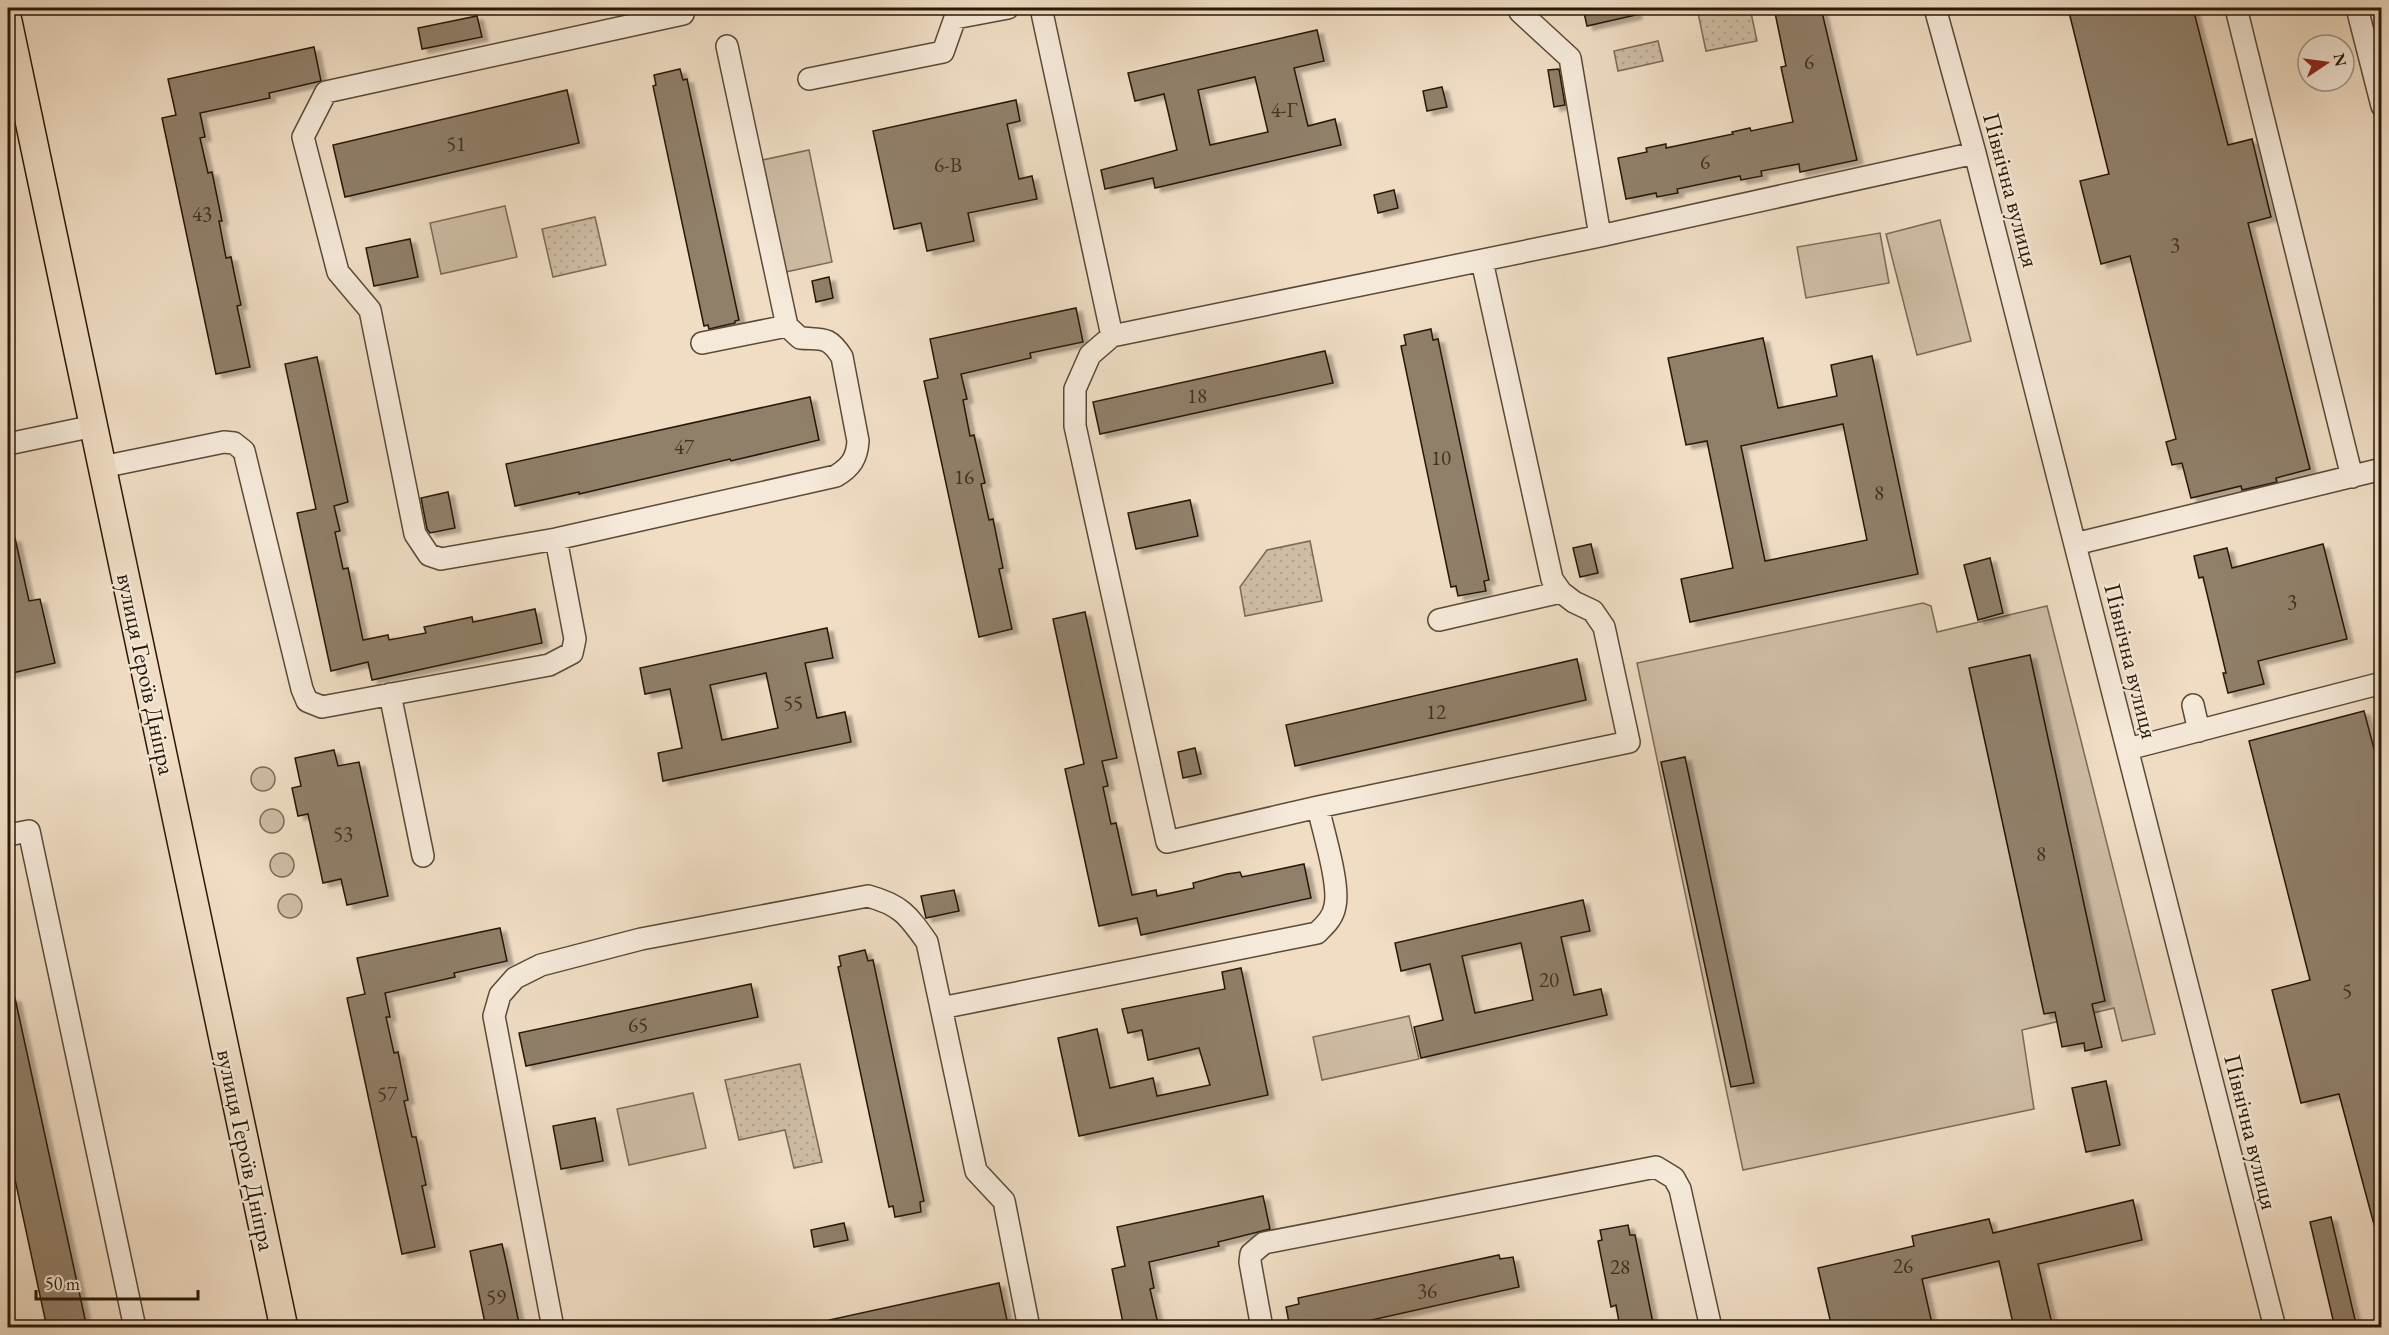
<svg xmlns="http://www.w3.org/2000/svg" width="2389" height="1335" viewBox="0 0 2389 1335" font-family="'EB Garamond',serif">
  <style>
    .grass { fill: #cebca4; stroke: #7b6a56; stroke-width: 1.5 }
    .park { fill: url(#park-dots); stroke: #7b6a56; stroke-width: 1.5 }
    .building { fill: #907f69; stroke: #281907; stroke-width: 1.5; fill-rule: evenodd; filter: url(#shadow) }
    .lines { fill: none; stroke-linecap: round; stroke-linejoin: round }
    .minor-casing { stroke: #5a4a36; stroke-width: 24 }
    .major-casing { stroke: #281907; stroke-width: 30 }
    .minor { stroke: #f5e9d9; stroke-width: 21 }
    .major { stroke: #f0ddc4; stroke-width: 27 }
    .labels { text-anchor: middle; stroke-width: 4.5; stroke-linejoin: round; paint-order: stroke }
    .number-label { font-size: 21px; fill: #423220 }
    .street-label { font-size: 24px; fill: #281907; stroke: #f5e9d9 }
  </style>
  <defs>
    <pattern id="park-dots" width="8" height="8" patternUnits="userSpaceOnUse" patternTransform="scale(1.5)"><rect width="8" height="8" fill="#cebca4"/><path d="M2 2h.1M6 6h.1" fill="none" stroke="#b1a18c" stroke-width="1.8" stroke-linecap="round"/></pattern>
    <filter id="shadow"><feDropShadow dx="6" dy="4" stdDeviation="1.5" flood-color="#0004"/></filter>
  </defs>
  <rect width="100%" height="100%" fill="#f0ddc4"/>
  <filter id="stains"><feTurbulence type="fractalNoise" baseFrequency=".00333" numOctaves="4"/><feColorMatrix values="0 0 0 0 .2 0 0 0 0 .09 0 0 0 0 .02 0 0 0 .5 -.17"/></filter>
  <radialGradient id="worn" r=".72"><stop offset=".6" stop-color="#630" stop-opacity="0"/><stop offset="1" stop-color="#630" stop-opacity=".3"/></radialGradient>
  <path class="grass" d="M 809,150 L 832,262 L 781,273 L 758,161 Z
    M 505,206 L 517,257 L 441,274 L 430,223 Z
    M 1940,220 L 1971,341 L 1917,355 L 1886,234 Z
    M 1880,233 L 1889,283 L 1806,298 L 1797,247 Z
    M 1923,603 L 1931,606 L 1937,632 L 2047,606 L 2155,1034 L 2122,1041 L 2114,1008 L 2022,1030 L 2034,1109 L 1743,1170 L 1637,663 Z
    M251 779a12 12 0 1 1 24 0a12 12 0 1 1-24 0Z
    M260 821a12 12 0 1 1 24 0a12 12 0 1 1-24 0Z
    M270 865a12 12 0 1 1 24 0a12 12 0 1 1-24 0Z
    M278 906a12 12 0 1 1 24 0a12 12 0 1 1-24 0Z
    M 1409,1016 L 1419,1059 L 1322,1080 L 1313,1037 Z
    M 693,1093 L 706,1148 L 629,1165 L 617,1109 Z"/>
  <path class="park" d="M 1697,8 L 1750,8 L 1757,41 L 1706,51 Z
    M 1658,41 L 1663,61 L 1618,71 L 1614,51 Z
    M 595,217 L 606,265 L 553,277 L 542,229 Z
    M 1310,541 L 1322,601 L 1245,616 L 1240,587 L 1267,550 Z
    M 800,1064 L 822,1162 L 794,1168 L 785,1130 L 739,1140 L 725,1080 Z"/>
  <path class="building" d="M 1583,8 L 1635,8 L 1636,15 L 1587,26 Z
    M 1774,8 L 1821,8 L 1857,160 L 1800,172 L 1799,164 L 1761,171 L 1762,176 L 1741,180 L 1740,176 L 1677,189 L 1678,193 L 1657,197 L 1656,193 L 1626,199 L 1618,158 L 1647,152 L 1646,148 L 1666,144 L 1666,148 L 1733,134 L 1732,132 L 1750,128 L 1751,131 L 1793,122 L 1781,67 L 1786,66 Z
    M 2068,8 L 2193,8 L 2228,145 L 2252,139 L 2271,217 L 2248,223 L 2310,469 L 2276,478 L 2277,482 L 2242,490 L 2241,486 L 2191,498 L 2182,463 L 2172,465 L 2166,442 L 2176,439 L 2130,256 L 2101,264 L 2080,181 L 2109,174 Z
    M 477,16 L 482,37 L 422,49 L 418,28 Z
    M 1317,30 L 1324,61 L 1294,68 L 1308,126 L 1335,119 L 1341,145 L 1155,188 L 1153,178 L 1105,189 L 1101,170 L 1177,150 L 1164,94 L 1135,101 L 1128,73 ZM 1255,77 L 1268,132 L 1210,145 L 1198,90 Z
    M 314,47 L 321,81 L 269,93 L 270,98 L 200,113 L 205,137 L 200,138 L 208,173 L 212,172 L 222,221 L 219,221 L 226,258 L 231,257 L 235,277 L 241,305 L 237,306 L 250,367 L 216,374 L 162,118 L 176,115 L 168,79 Z
    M 680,69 L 683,80 L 687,79 L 739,320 L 735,321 L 735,323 L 709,329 L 708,325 L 704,326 L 653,86 L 656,85 L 654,75 Z
    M 1559,69 L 1565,105 L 1554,107 L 1548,70 Z
    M 1442,87 L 1447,107 L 1427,111 L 1423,91 Z
    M 567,90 L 579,143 L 345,197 L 333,145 Z
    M 1016,100 L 1020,121 L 1007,124 L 1019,179 L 1032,176 L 1037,199 L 968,213 L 974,241 L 927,251 L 921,223 L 894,229 L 873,131 Z
    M 1394,190 L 1398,208 L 1378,213 L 1374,195 Z
    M 410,239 L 418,277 L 374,286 L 366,248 Z
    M 829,277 L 833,298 L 816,302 L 812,281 Z
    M 1076,308 L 1083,342 L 1030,353 L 1031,358 L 961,374 L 967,399 L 963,400 L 970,436 L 974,435 L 985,483 L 981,484 L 989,520 L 993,519 L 1003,568 L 999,569 L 1012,629 L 979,637 L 924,381 L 938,378 L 930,339 Z
    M 1431,329 L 1433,340 L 1438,339 L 1489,580 L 1484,581 L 1486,591 L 1458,596 L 1456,586 L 1451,587 L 1401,346 L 1406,345 L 1404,335 Z
    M 1763,338 L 1778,408 L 1837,396 L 1831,365 L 1872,356 L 1918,574 L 1690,622 L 1681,579 L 1733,568 L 1707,441 L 1686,445 L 1668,358 ZM 1843,424 L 1867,540 L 1765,561 L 1741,446 Z
    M 1325,351 L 1333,383 L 1100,434 L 1093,402 Z
    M 317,357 L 348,502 L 334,506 L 340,531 L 335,532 L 343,569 L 348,568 L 363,640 L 388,635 L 389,640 L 426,633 L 424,627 L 472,617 L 473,622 L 535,609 L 542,643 L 372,680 L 368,662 L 331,671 L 297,513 L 316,509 L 285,364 Z
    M 810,397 L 819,440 L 731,461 L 730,459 L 579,494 L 579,492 L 515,506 L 506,464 Z
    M 448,492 L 455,528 L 430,533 L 427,529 L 421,498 Z
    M 1190,500 L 1198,536 L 1136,549 L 1128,513 Z
    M 15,538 L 29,601 L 40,599 L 55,663 L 8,674 L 8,539 Z
    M 1591,544 L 1598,573 L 1580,577 L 1573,548 Z
    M 2323,544 L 2347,639 L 2258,661 L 2264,684 L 2228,693 L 2223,673 L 2226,673 L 2203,577 L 2199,578 L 2194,556 L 2227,548 L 2232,568 Z
    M 1990,558 L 2003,613 L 1978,620 L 1964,565 Z
    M 1085,612 L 1117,758 L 1102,761 L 1108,786 L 1103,787 L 1111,824 L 1116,823 L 1132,895 L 1156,890 L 1157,896 L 1194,888 L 1193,883 L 1227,874 L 1240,872 L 1242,877 L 1304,864 L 1311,898 L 1141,935 L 1137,918 L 1099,926 L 1065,769 L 1084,764 L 1053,619 Z
    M 827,628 L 833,658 L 805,663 L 817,718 L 845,712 L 851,742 L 663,781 L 658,753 L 682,748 L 670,689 L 645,694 L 640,668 ZM 766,673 L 778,728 L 722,740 L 710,685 Z
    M 2030,655 L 2105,1001 L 2092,1004 L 2102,1047 L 2085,1051 L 2084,1043 L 2062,1047 L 2055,1012 L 2044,1014 L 1969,668 Z
    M 1577,659 L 1586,700 L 1295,766 L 1286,725 Z
    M 2364,711 L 2382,779 L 2382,1232 L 2376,1232 L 2339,1094 L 2301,1103 L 2272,990 L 2310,980 L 2249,741 Z
    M 1195,748 L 1201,774 L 1183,778 L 1178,752 Z
    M 334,750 L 338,766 L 359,762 L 388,896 L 347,905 L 341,879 L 323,883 L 308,814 L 298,816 L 292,788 L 301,786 L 295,758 Z
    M 1685,757 L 1754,1083 L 1731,1087 L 1661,762 Z
    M 954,890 L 959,911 L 926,918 L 921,896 Z
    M 1583,900 L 1590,931 L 1561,937 L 1574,995 L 1601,989 L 1607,1015 L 1421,1058 L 1414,1027 L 1443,1020 L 1430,964 L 1401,971 L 1395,943 ZM 1521,943 L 1533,1000 L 1475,1013 L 1462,956 Z
    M 500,928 L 507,961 L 454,973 L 455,977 L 385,993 L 390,1017 L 386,1017 L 394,1053 L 398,1052 L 408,1100 L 404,1101 L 412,1137 L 416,1137 L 426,1185 L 422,1186 L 435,1247 L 402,1254 L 347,998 L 365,994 L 357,958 Z
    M 865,950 L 868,961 L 873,960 L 924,1201 L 920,1202 L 921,1212 L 895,1217 L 893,1206 L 889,1207 L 838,967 L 841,966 L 839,956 Z
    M 1241,968 L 1268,1095 L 1079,1136 L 1058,1038 L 1097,1029 L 1110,1088 L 1153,1078 L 1157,1096 L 1210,1085 L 1199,1048 L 1148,1060 L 1142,1030 L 1128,1033 L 1122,1009 L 1225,989 L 1222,972 Z
    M 751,984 L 758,1017 L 526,1066 L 519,1033 Z
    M 8,998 L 15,998 L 87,1328 L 47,1328 L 8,1147 Z
    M 2106,1081 L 2120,1145 L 2086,1152 L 2072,1088 Z
    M 595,1118 L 603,1161 L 561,1169 L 553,1126 Z
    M 1263,1196 L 1270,1229 L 1218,1242 L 1219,1246 L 1149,1262 L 1154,1288 L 1150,1289 L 1159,1328 L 1124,1328 L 1112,1269 L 1125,1266 L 1117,1227 Z
    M 2133,1200 L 2142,1240 L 2038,1264 L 2053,1328 L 2014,1328 L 1999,1261 L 1922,1279 L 1933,1328 L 1832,1328 L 1818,1268 L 1914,1246 L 1912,1236 L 1989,1219 L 1993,1233 Z
    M 2331,1217 L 2357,1328 L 2335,1328 L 2310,1222 Z
    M 844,1223 L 848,1240 L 814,1247 L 811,1230 Z
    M 1628,1225 L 1630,1235 L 1635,1235 L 1654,1328 L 1620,1328 L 1616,1305 L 1611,1307 L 1598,1241 L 1602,1240 L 1600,1230 Z
    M 502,1244 L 507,1266 L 520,1328 L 486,1328 L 470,1251 Z
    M 1499,1255 L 1500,1259 L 1513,1257 L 1519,1287 L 1336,1328 L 1290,1328 L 1286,1307 L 1299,1304 L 1298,1298 Z
    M 999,1283 L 1008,1325 L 997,1328 L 830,1328 L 829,1320 Z"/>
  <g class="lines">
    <g class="minor-casing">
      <path id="minor" d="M 1041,8 L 1112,336
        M 1519,8 L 1520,12 L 1570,58 L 1600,236
        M 1935,8 L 1975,153 L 2275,1328
        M 2236,8 L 2352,477
        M 2357,8 L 2382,106
        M 683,14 L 326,92 L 303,137 L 338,272 L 370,310 L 415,534 L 429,555 L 441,559 L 556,539 L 836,476 C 851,467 857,458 858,441 L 842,357 C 828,335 822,340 800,338 L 787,326 L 727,46
        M 809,79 L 943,52 L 955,18 L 1008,8
        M 1482,261 L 1552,579 L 1561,592 L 1574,602 L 1593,611 L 1604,627 L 1629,742 L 1318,807 L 1167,842 L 1075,426 L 1075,389 L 1090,355 L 1112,336 L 1600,236 L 1975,153
        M 702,343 L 787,326
        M 8,444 L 94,426
        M 102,467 L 224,442 L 234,443 L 244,451 L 302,689 L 307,701 L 322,707 L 549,665 L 572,653 L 575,639 L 556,539
        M 2075,544 L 2382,469
        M 1439,620 L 1561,592
        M 390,694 L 423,856
        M 2193,705 L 2199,731
        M 2128,749 L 2382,683
        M 8,835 L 29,831 L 135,1328
        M 941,1008 L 1317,933 C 1325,925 1333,918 1335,906 C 1340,884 1323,831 1318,807
        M 553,1328 L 494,1016 L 500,995 L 515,978 L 541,965 L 641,939 L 868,896 C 901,905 908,915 927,942 L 976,1171 L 1004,1201 L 1029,1328
        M 1262,1328 L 1250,1262 L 1251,1254 L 1264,1243 L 1656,1167 L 1674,1178 L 1680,1189 L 1711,1328"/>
    </g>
    <g class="major-casing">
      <path id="major" d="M 8,21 L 284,1328"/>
    </g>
    <use href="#minor" class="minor"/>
    <use href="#major" class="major"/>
  </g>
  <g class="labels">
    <g class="number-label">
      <text x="1809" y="69">6</text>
      <text x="1284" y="117">4-Г</text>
      <text x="456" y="151">51</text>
      <text x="1705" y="169">6</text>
      <text x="948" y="172">6-В</text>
      <text x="202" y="221">43</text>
      <text x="2175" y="252">3</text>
      <text x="1197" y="403">18</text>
      <text x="684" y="454">47</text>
      <text x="1441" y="465">10</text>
      <text x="964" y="484">16</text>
      <text x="1879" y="500">8</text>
      <text x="2292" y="609">3</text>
      <text x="793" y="710">55</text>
      <text x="1436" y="719">12</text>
      <text x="343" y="841">53</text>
      <text x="2041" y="861">8</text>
      <text x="1549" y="987">20</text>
      <text x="2347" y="998">5</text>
      <text x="638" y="1032">65</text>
      <text x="387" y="1101">57</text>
      <text x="1903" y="1273">26</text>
      <text x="1620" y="1274">28</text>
      <text x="1427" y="1298">36</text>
      <text x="496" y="1304">59</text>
    </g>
    <g class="street-label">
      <text transform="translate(2011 190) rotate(75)" y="8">Північна вулиця</text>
      <text transform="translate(2131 661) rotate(76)" y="8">Північна вулиця</text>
      <text transform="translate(146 674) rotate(78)" y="8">вулиця Героїв Дніпра</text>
      <text transform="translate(2251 1132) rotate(76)" y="8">Північна вулиця</text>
      <text transform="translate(246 1150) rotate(78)" y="8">вулиця Героїв Дніпра</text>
    </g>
  </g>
  <rect width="2389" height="1335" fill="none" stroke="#f0ddc4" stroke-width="30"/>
  <rect x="9" y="9" width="2371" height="1317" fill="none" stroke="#281907" stroke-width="3"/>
  <rect x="15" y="15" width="2359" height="1305" fill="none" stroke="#281907" stroke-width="1.5"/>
  <g transform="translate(2326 63) rotate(77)"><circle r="28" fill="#f5e9d9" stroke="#a39685" stroke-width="1.5"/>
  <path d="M0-4.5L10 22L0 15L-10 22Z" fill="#8f2418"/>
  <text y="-9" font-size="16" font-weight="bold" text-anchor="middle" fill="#281907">N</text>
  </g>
  <path d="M36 1290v9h162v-9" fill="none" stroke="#281907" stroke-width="3"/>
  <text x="45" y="1290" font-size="18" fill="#281907" stroke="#f5e9d9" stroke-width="4.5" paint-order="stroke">50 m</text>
  <rect width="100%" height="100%" filter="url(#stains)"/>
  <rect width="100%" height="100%" fill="url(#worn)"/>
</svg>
